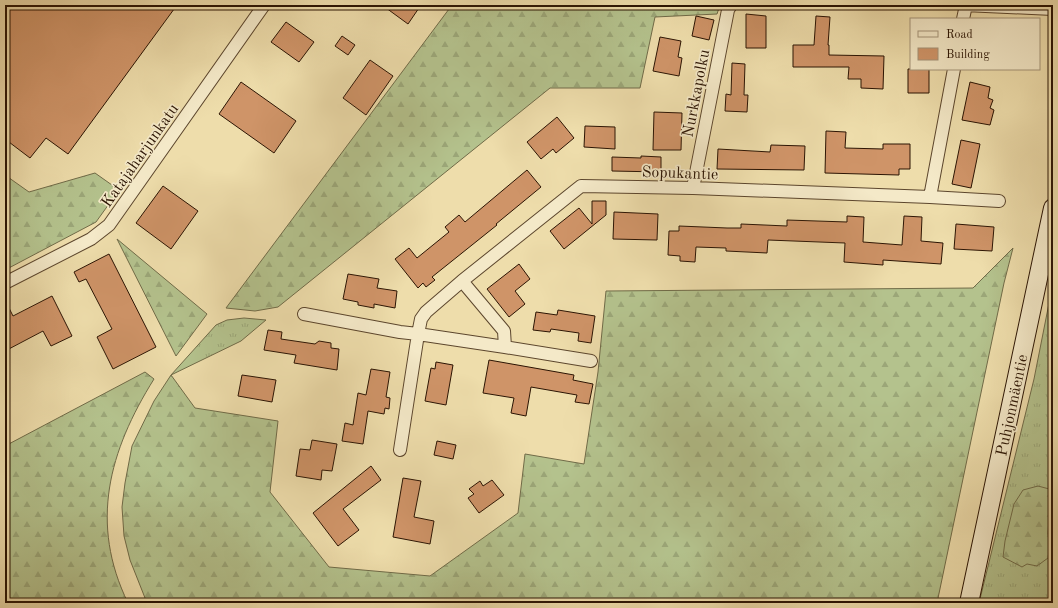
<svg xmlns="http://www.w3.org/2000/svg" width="1058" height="608" viewBox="0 0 1058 608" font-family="'Old Standard TT',serif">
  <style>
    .grass { fill: url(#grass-tufts); stroke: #706b48 }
    .forest { fill: url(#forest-firs); stroke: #706b48 }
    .building { fill: #cf9468; stroke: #2b1403 }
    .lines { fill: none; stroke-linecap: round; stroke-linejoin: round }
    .street-casing { stroke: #5c462d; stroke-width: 14 }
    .secondary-casing { stroke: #2b1403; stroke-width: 20 }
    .street { stroke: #f4e9c8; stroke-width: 12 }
    .secondary { stroke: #f4e9c8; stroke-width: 18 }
    .labels { text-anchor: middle; stroke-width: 3.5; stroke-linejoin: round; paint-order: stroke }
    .street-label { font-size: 16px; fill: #2b1403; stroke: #f4e9c8 }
  </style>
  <defs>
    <pattern id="grass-tufts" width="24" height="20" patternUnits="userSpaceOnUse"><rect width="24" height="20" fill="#b4c28d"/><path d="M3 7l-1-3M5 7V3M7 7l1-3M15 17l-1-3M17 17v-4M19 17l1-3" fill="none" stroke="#9ba678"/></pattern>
    <pattern id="forest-firs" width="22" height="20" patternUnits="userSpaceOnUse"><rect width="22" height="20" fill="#b4c28d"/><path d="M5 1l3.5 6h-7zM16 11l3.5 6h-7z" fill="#9ba678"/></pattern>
  </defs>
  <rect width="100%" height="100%" fill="#eeddab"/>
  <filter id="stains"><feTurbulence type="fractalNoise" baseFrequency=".005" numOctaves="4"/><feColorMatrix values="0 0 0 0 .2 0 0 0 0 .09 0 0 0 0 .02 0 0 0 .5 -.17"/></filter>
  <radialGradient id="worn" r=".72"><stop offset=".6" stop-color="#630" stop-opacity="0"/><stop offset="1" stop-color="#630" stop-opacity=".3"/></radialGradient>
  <path class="grass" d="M 1053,283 L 1053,603 L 979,603 L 1034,379 Z
    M 244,318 L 266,320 L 241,341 L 171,375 L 216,325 L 227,320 Z"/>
  <path class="forest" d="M 452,5 L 720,5 L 717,14 L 655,17 L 640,88 L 550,88 L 278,307 L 255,311 L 226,308 Z
    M 95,173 L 119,190 L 96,222 L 5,270 L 5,175 L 29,192 Z
    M 117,239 L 207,314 L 176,356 Z
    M 1013,248 L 1004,283 L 937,603 L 147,603 L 130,560 L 124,536 L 122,507 L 125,483 L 132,446 L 154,401 L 171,375 L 195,408 L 278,421 L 270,492 L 329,567 L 430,576 L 518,513 L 525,454 L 584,464 L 598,372 L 606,291 L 973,288 Z
    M 145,372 L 154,379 C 109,451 89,523 128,603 L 5,603 L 5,446 Z
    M 1038,486 L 1053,490 L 1053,513 L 1049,517 L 1048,534 L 1052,547 L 1048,558 L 1037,566 L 1027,564 L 1022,567 L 1003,557 L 1005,541 L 1014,504 L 1023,490 Z"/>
  <path class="building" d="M 5,5 L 177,5 L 68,154 L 46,138 L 30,158 L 5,139 Z
    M 382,5 L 421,5 L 408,24 Z
    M 746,14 L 766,16 L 766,48 L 746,48 Z
    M 696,16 L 714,20 L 709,40 L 692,36 Z
    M 816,16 L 830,17 L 828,45 L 829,45 L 829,55 L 884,56 L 883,89 L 861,88 L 861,79 L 848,79 L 849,67 L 793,67 L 793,45 L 814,45 Z
    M 286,22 L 314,42 L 299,62 L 271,42 Z
    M 342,36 L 355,45 L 348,55 L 335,46 Z
    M 660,37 L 681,41 L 678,57 L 682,58 L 679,76 L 653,71 Z
    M 370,60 L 393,76 L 366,115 L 343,98 Z
    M 732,63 L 745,64 L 744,95 L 748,95 L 747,112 L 725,111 L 726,94 L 731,95 Z
    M 908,69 L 929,69 L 929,93 L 908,93 Z
    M 241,82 L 296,121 L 274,153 L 219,114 Z
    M 970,82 L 990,87 L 988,98 L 993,100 L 990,108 L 994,110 L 990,125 L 962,120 Z
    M 654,112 L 682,113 L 681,150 L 653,150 Z
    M 557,117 L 574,138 L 556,153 L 553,149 L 541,159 L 527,142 Z
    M 585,126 L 615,127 L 615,149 L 584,147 Z
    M 826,131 L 846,132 L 845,148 L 883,149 L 883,144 L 910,144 L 910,169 L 899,169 L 899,175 L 825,173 Z
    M 961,140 L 980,144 L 971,188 L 952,184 Z
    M 771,145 L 805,146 L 804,170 L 717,169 L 718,149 L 770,152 Z
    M 641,156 L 661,157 L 661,172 L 612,171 L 612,157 L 641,158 Z
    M 527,170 L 541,187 L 496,224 L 497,225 L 432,277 L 435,280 L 426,287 L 423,283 L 418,288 L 395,259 L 409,248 L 417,258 L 449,232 L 445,227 L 459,215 L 465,222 Z
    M 163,186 L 198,211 L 171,249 L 136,223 Z
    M 592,201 L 606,201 L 606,215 L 564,249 L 550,231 L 579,208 L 592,224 Z
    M 614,212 L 658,214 L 657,240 L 613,239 Z
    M 847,216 L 864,217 L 863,242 L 902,245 L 904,216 L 922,217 L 921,241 L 943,243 L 941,264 L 883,260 L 883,265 L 844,262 L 845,243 L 768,240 L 767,253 L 726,251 L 726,248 L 696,247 L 695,262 L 680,261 L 680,256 L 668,255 L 669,231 L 679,231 L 679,226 L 727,228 L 741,228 L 741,224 L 787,226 L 787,220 L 847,222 Z
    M 956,224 L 994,227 L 992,251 L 954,249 Z
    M 109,254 L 156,347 L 113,369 L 97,337 L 112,329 L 86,279 L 79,282 L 74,272 Z
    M 519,264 L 530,279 L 515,291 L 525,304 L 509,317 L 487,289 Z
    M 348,274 L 379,279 L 377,288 L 397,291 L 395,308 L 374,304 L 374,308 L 358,305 L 358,302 L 343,299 Z
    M 52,296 L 72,336 L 51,346 L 43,331 L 5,351 L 5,300 L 13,316 Z
    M 558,310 L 595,316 L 591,343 L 578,341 L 579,333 L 551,329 L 550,332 L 533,330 L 536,312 L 557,315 Z
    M 268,330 L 282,332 L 281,339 L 315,344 L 319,341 L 331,343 L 331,348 L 339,349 L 337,370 L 294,363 L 296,355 L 264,350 Z
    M 489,360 L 574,375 L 573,380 L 593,384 L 589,404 L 575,402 L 577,395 L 531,387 L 526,416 L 511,413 L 514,398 L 483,393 Z
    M 436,362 L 453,365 L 446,405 L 425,401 L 431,368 L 435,369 Z
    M 371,369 L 390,372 L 386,397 L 390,398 L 389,409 L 385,408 L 384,414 L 368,411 L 363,444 L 342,441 L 345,423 L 353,425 L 358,393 L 366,395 Z
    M 242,375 L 276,380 L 272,402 L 238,396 Z
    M 312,440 L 337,444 L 332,471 L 322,470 L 321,480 L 296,476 L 300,449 L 310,450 Z
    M 437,441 L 456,445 L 453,459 L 434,455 Z
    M 371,466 L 381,480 L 343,509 L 359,530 L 338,546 L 313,513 Z
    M 403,478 L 421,481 L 414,517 L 434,521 L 430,544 L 393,537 Z
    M 492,480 L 504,495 L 479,513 L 468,498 L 474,494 L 469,489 L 480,481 L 483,486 Z"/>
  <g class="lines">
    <g class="street-casing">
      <path id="street" d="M 964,5 L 1053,9
        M 963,19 L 966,5
        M 693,188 L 728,10 L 731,5
        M 930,197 L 999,201
        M 462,281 L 504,331 L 505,347 L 418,334 L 421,319 L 426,312 L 462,281 L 581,186 L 693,188 L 930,197 L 954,69
        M 5,283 L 91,239 L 109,225 L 264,5
        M 304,314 L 400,332 L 418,334 L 400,450
        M 505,347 L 591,361"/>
    </g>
    <g class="secondary-casing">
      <path id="secondary" d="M 969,603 L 1053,208"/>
    </g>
    <use href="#street" class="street"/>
    <use href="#secondary" class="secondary"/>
  </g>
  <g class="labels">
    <g class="street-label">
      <text transform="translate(695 93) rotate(-79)" y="6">Nurkkapolku</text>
      <text transform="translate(139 155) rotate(-55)" y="6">Katajaharjunkatu</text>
      <text transform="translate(680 172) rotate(2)" y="6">Sopukantie</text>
      <text transform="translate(1011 405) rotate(-78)" y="6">Puhjonmäentie</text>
    </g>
  </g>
  <rect width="1058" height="608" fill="none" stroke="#eeddab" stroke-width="20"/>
  <rect x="6" y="6" width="1046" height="596" fill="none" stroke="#2b1403" stroke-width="2"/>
  <rect x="10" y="10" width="1038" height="588" fill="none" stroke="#2b1403"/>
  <rect x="910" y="18" width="130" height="52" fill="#f4e9c8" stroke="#a49479"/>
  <rect x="918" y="31" width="20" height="6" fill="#f4e9c8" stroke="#a49479"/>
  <text x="946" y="38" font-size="12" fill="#2b1403">Road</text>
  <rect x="918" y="48" width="20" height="12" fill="#cf9468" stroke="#a49479"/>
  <text x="946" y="58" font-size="12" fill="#2b1403">Building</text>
  <rect width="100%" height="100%" filter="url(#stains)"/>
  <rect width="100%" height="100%" fill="url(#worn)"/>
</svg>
